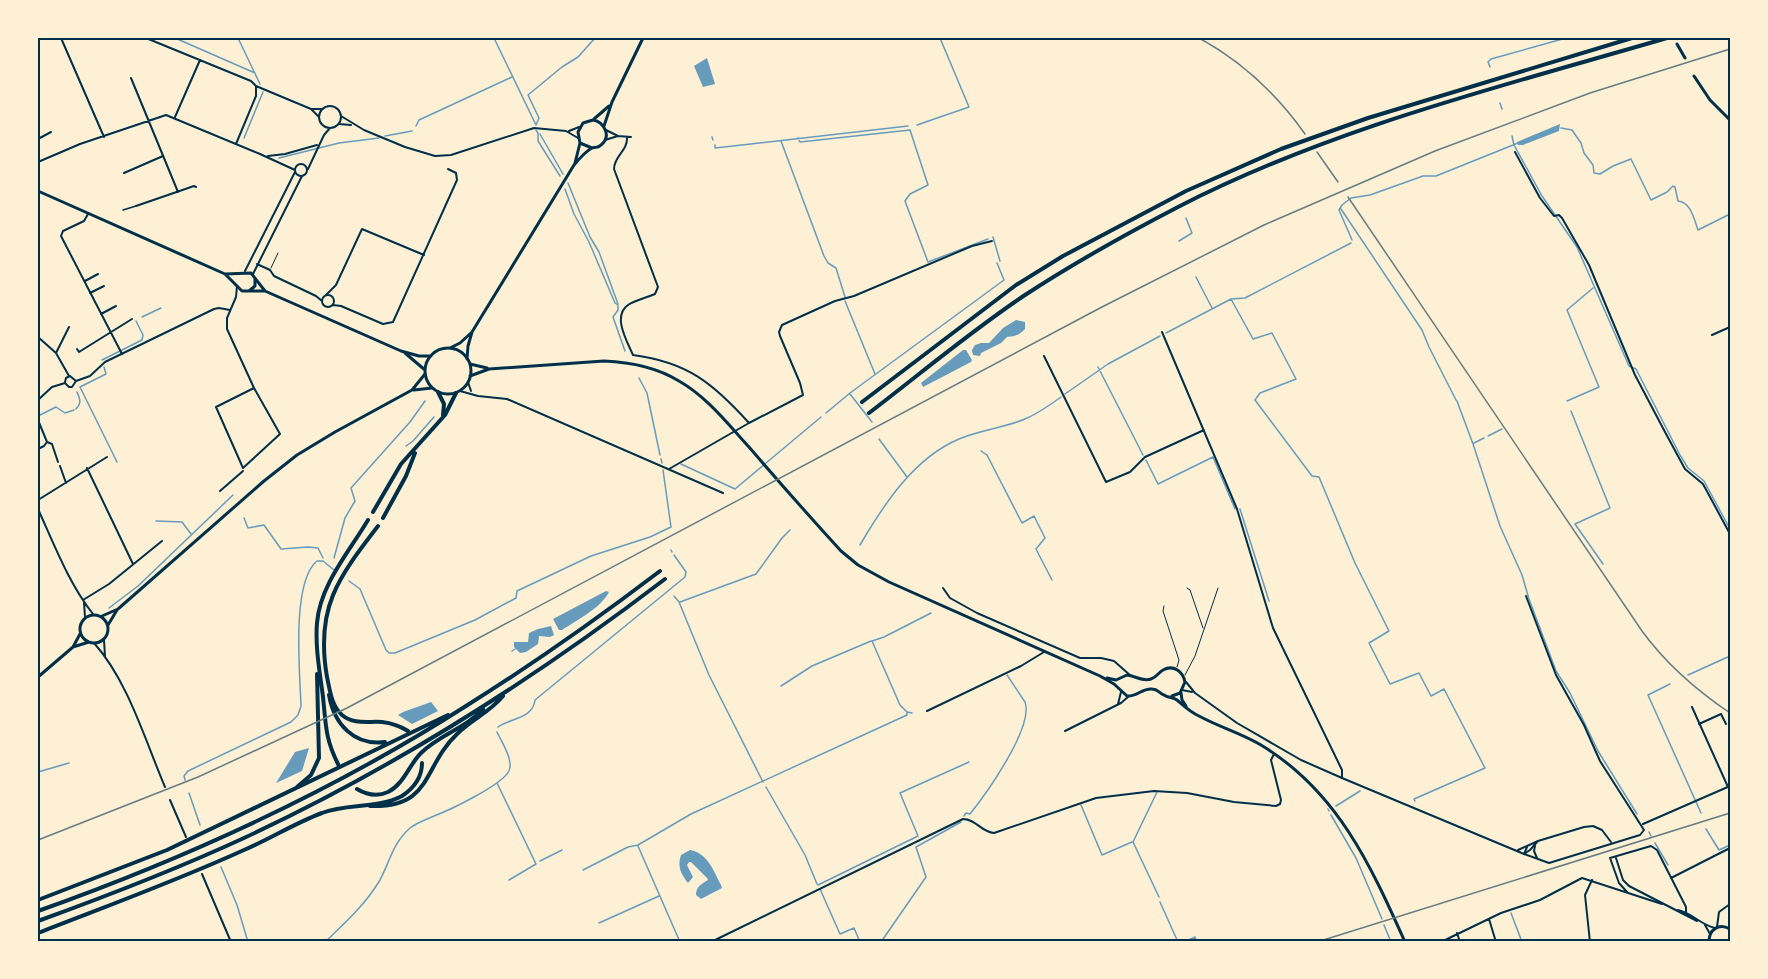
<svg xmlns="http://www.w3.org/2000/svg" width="1768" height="979" viewBox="0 0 1768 979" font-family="Montserrat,sans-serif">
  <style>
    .water { fill: #669bbc }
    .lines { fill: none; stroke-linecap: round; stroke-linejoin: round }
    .stream { stroke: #669bbc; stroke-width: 1.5 }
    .service { stroke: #003049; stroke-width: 1 }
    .pedestrian { stroke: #003049; stroke-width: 1.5 }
    .minor { stroke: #003049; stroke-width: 2 }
    .tertiary { stroke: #003049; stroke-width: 2 }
    .secondary { stroke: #003049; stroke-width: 3 }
    .primary { stroke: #003049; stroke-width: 3 }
    .motorway { stroke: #003049; stroke-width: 4 }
    .rail { stroke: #657d81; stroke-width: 1.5 }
    .neatline { fill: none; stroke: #003049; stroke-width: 2 }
  </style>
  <rect width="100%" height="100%" fill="#fdf0d5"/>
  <path class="water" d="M 707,58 L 715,84 L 703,87 L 694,66 Z
    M 1560,124 L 1559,131 L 1523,145 L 1518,145 L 1517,142 Z
    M 1016,320 L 1025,322 L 1025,329 C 1018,336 1015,336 1007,337 L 1001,343 L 981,353 L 980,356 L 973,355 L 972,350 L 975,345 L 981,343 L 989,343 L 1003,328 Z
    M 963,350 L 966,350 L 972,360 L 971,362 L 923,387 L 921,383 Z
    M 606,591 L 609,592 C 601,608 577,620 562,630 L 559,630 L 553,619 Z
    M 551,626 L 554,635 L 550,637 L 539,636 L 538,644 L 526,652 L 520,653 L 514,647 L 514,642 L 528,642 L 529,633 L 538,629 Z
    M 431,702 L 438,711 L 412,724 L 398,715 L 403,712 Z
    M 309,748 L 302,771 L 276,783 L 295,752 Z
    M 690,850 C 708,853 714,872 721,885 L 722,888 L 701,899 L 696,895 C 696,887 701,884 708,880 L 707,878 L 691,862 L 689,862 L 687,865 L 693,877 L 688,883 C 681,874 677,867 681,855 Z"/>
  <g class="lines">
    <path class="stream" d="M 175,38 L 255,73
      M 238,38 L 260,84
      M 494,38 L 536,125
      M 1490,67 L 1488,62 L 1491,59 L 1566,38
      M 1500,103 L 1502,109
      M 536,125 L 539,118 L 528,95 L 562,67 L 578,57 L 595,38
      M 917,125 L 969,107 L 940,38
      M 416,126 L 419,120 L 512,77
      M 1561,128 L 1572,130 L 1581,143 L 1584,153 L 1593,165 L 1594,173 L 1600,174 L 1613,166 L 1631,159 L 1651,200 L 1667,192 L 1673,186 L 1675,187 L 1678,201 C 1691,202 1694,219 1698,230 L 1730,214
      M 536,130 L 538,133 L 538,141 L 560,176
      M 540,134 L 563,174
      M 385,136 L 412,131
      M 1512,136 L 1514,145 L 1542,196 L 1577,247 L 1629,366 L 1636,369 L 1680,455 L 1688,468 L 1704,481 L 1730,529
      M 712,137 L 713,140
      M 244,138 L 263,92
      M 798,138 L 800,142 L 910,130 L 928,185 L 910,194 L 905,201 L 928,262 L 988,239
      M 781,141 L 824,256 L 828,263 L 836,268 L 845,297
      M 715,145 L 715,148 L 908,126
      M 279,158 L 339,143 L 379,138
      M 568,183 L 590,237 L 599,252 L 618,304
      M 565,189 L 574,214 L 589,242 L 615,303 L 618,305 L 618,310 L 613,317 L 625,351
      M 1341,209 L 1422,330 L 1429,347 L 1456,400
      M 993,237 L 1000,261
      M 1352,240 L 1339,210 L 1342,205 L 1351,198 L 1370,195 L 1423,176 L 1436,176 L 1518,143
      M 1179,241 L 1192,233 L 1186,218
      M 1196,277 L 1212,308
      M 1231,299 L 1253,339 L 1272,333 L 1296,379 L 1260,393 L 1255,400 L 1312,476 L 1319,477 L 1355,563 L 1389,631 L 1369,643 L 1390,684 L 1419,673 L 1431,696 L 1444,689 L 1485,768 L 1414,799 L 1415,801
      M 845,301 L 875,374
      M 142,317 L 161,308
      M 1166,333 L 1231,299 L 1245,298 L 1351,243
      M 102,360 L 142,340 L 143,335 L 136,321
      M 104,367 L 106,374 L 80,387 L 117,462
      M 1098,367 L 1143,455
      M 639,378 L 647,393 L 660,455
      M 850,394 L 872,422
      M 1065,394 L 1108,364 L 1160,336
      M 1457,401 L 1473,444 L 1500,526 L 1522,575 L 1529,599 L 1556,671 L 1570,693 L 1598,751 L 1637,814
      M 1567,401 L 1599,387 L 1567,310 L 1593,288
      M 76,409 C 82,403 80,399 77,392
      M 1571,411 L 1610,508 L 1575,524 L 1603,564
      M 826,413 L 850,393 L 1004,280 L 997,263
      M 38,416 L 56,407 L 65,413 L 74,410
      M 1488,436 L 1502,429
      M 879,439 L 907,477
      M 1474,443 L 1484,438
      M 406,446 L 413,441 L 434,417
      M 981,451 L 987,455 L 1022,523 L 1034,516 L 1045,538 L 1036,549 L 1052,580
      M 661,459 L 662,463
      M 1146,460 L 1158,484 L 1213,457 L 1235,509
      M 681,464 L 735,489 L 821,417
      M 1240,509 L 1269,601
      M 244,518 L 248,528 L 264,525 L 281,549 L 308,547 L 318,548 L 323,558
      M 156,521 L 182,522 L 191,534
      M 860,545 C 884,504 914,458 959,439 C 980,430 1004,428 1025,419 C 1037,414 1050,405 1061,397
      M 671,550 L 672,552
      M 334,558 L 345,518 L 355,501 L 351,488 L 410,422 L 425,401
      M 349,581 L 360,589 L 386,650 L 389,653 L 395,653 L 475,620 L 516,598 L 517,591 L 591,556 L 650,537 L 671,527 L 663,470
      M 674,596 L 679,602 L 709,675 L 763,782
      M 680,602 L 756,574 L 782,538 L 790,530
      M 109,608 L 138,586 L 233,495
      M 512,651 L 515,649
      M 1688,675 L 1730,656
      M 1670,684 L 1648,695 L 1701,813
      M 781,686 L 812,666 L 871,641
      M 912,713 L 907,712 L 900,705 L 872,641 L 884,637 L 931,613
      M 498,727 C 510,718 533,719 535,700 L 685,577 L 686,572 L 674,555
      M 38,772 L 69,763
      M 185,780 L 184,776 L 188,771 L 291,722 L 298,715 L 301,706 C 300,674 291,582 317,561 L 323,561 L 334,570
      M 497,783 L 536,864 L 509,880
      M 766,787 L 805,855 L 817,884
      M 1157,792 L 1133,842 L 1159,897
      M 189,793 L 200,825
      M 1081,805 L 1102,855 L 1132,842
      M 1336,806 L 1360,791
      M 1328,809 L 1329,811
      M 1331,815 L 1356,858 L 1382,919
      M 964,816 L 966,813 L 970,814 C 986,794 1034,727 1025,702 L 1007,675
      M 1706,829 L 1719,850 L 1730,845
      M 1649,832 L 1651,836
      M 1655,843 L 1668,865
      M 638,846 L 680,942
      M 540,861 L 562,850
      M 221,867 L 237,905 L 248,942
      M 583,870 L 628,847 L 638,845 L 691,814 L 907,715 L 907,712
      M 818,885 L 918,836 L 900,793 L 969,762
      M 820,889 L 840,934 L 854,928 L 860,942
      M 1160,902 L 1178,942
      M 1511,913 L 1522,942
      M 599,923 L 659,896
      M 1384,925 L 1391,942
      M 38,939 L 39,942
      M 325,942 C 346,922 365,905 380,880 C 390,861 393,843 410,828 C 418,822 425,820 434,816 C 450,810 502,785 509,771 C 514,760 501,741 497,732
      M 881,942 L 926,877 L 916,847 L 961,822
      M 1184,942 L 1195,937 L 1197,942"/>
    <path class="service" d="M 271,268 L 278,253
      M 1187,588 L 1190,590 L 1203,628
      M 1164,606 L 1163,611 L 1179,660 L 1177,667
      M 1185,675 L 1195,656 L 1218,588"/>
    <path class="pedestrian" d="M 123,210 L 136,206"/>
    <path class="minor" d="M 61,38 L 104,137
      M 146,38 L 251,81 L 256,86 L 311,109 L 319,117
      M 131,78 L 178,192
      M319 117a11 11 0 1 1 22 0a11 11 0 1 1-22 0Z
      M 311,109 L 323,109
      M 341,116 L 364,130 L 405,147 L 435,156 L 451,155 L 534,128 L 566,131 L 578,138
      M 175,117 L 200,60
      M 339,124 L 351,125
      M 606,130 L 618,136
      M 569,131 L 579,127
      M 627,137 C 628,151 614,156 614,169 L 658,287 L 655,294 C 646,298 635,300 628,305 C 612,316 627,341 633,355 C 687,362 713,383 749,423
      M 38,139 L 51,132
      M 605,140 L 618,136 L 631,137
      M 236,144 L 256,96 L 256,86
      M 1515,152 L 1540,198 L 1554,216 L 1559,215 L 1562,218 L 1589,265 L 1635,375 L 1665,432 L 1685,469 L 1703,484 L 1730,534
      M 268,156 L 285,154 L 317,145
      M 38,162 L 80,144 L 166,115 L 260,154 L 295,170
      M295 170a6 6 0 1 1 12 0a6 6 0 1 1-12 0Z
      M 308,169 L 324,135 L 330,128
      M 124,173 L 163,156
      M 136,206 L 194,186 L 196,187
      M 88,214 L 84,221 L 63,231 L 61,236 L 122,354
      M 257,264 L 270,270 L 274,276 L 316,296 L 322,301
      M 245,271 L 295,172
      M 253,274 L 302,176
      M 85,281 L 98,274
      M 237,286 L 236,297 L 227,318 L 227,329 L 254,388 L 280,434 L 243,468 L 216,407 L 254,388
      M 90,293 L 104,286
      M322 301a6 6 0 1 1 12 0a6 6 0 1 1-12 0Z
      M 326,295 L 336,285 L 362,229 L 424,255
      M 333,305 L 341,306 L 383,324 L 393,322 L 457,180 L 456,173 L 448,169
      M 101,314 L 116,306
      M 1162,332 L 1237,509 L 1273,628 L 1342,770 L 1342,778
      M 1712,335 L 1730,327
      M 38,337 L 56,353 L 69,376
      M 77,349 L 79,352 L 132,319
      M 56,353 L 69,327
      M 1044,356 L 1106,482 L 1130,472 L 1145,457 L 1204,430
      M 468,382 L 471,391
      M 460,391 L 478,396 L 507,399 L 723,493
      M 38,420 L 47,442 L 44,446 L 38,449
      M 47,442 L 52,444 L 58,462
      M 60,466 L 66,483
      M 87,468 L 133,564
      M 669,469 L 749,423 L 803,395 L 800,383 L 780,336 L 779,332 L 782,325 L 835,301 L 854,296 L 972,246 L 992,241
      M 220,491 L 243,471
      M 38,500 L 107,457
      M 38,509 C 54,544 69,584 93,614
      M 943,588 L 950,598 L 977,613 L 1080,658 L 1101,658 L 1114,661 L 1131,676
      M 1526,596 L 1556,675 L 1584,725 L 1600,761 L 1644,830 L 1640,835 L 1549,863 L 1524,854 L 1527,847
      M 83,600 L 109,584 L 162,541
      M 84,603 L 85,617
      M 104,640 L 105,656
      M 94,643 C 128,681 145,740 165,787
      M 1118,704 L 1121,692
      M 1692,707 L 1728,787
      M 927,711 L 1021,666 L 1044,652
      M 1699,724 L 1721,714 L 1726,724
      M 1065,731 L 1121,703 L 1128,697
      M 170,800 L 186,837
      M 1643,824 L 1730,786
      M 1535,846 L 1534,851 L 1537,858
      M 202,874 L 231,942
      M 1671,878 L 1730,848
      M 1627,892 L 1619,883 L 1610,858 L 1651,846 L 1657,850 L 1686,907 L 1686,913
      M 1489,919 L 1496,942
      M 1717,927 L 1719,912 L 1730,904
      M 1457,933 L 1460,942
      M 711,942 L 963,819 C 976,819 981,832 994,833 L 1096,798 L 1154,791 L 1187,793 L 1234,802 L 1276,806 L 1280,804 L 1281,800 L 1271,760 L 1274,754
      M 1441,942 L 1501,913 L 1540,900 L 1582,878 L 1662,904
      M 1590,942 L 1585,895 L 1592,880"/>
    <path class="tertiary" d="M 76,381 L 90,376 L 105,362 L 214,309 L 219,308 L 230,310
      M 65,382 L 66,378 L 70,376 L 76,381
      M 65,383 L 69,387 L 72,387 L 76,381
      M 38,400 L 52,387 L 65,383
      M 1186,682 L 1195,693 L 1237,723 L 1301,760 L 1342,778 L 1524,854 L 1530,850 L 1538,841
      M 1182,690 L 1192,692
      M 1518,850 L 1538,841 L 1584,827 L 1593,826 L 1602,830 L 1611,842
      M 1616,858 L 1623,880 L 1629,886 L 1697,921
      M 1678,910 C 1692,913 1701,925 1715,928
      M 1705,925 L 1710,934"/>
    <path class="secondary" d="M 1677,44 L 1685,58
      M 1694,76 L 1710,100 L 1730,120
      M 414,390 L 432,388
      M80 629a14 14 0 1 1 28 0a14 14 0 1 1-28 0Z
      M 102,616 L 118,609 L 264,481 L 297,455 L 335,432 L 412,390 L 425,374
      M 108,625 L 117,610
      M 73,647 L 89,642
      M 38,677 L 73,647 L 80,634
      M 1709,942 C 1709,929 1719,923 1730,929"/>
    <path class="primary" d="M 594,119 L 609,106
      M 604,126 L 612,102 L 643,38
      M 575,163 L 580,143
      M 38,191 L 225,274 L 242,291 L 265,291 L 401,351 L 419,356 L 431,356
      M 225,274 L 251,273 L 265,291
      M 249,291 L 255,286 L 255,279
      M 450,348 L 460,343 L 471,333
      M425 371a23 23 0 1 1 46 0a23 23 0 1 1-46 0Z
      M 405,353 L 425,370
      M 467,359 L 468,346 L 472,332 L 574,165 C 579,159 586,151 592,148 C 598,146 596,149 601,145 C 612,136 604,122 593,120 L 583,123 L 578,132 L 580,143 L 592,148
      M 470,364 L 487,368
      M 470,376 L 489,369 L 604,361 C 630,362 656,367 679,381 C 707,397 728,424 749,447 C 779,482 810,517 841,551 L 858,565 L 889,582 L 1100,676 L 1114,684 L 1127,696 C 1137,697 1142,688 1152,689 C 1158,689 1159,693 1164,695 C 1168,698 1173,697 1177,700 C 1184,706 1190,712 1199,716 C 1219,727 1241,733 1261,745 C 1337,791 1370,864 1405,942
      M 1107,678 L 1116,680 L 1127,675 C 1136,676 1142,682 1151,679 C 1157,677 1158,673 1163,670 C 1174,664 1183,672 1185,682 L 1180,693 L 1172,696
      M 1181,693 L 1182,700 L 1186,706"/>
    <path class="motorway" d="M 438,392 L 444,404 L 443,415
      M 862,402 L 1016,285 L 1063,256 L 1186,191 L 1281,149 L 1368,118 L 1632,38
      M 869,413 C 920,374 971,331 1025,295 C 1074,263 1126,234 1178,207 C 1331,128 1503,86 1667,38
      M 373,512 L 401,464 L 445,415 L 456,393
      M 383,518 L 406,476 L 415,453
      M 378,526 C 338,578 315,608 327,677 C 330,690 331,705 342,715 C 354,725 368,721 382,722 C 391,723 400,726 408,731
      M 329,695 C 334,724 354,746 385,742
      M 338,764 C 325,738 326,725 323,697 C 320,673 315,648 317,623 C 320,585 349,552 368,520
      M 297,787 L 311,775 L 319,758 L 317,674
      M 357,789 C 367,795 377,797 388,792 C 404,784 409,765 421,753 C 439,735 466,728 483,709
      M 370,806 C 433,808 422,767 457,734 C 471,720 490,712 503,696
      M 38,900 L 167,850 L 448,715
      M 38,911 C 187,858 333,791 466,706 C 533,664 597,619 660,571
      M 38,921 C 107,896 177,869 244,838 C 394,768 533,680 665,579
      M 38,933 C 107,906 176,881 244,850 C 270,839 295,823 322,813 C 347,803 378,809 402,796 C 414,788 422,777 422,763"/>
    <path class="rail" d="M 1199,38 C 1243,62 1276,93 1305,134
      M 1317,152 L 1338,182
      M 1348,197 L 1642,631 C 1666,664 1696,690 1730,713
      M 38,840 L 198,777 L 347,708 L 1100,308 L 1264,225 L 1435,151 L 1590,93 L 1730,49
      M 1317,942 L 1730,813"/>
  </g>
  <rect width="1768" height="979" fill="none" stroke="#fdf0d5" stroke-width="78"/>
  <rect x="39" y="39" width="1690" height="901" class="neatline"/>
</svg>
